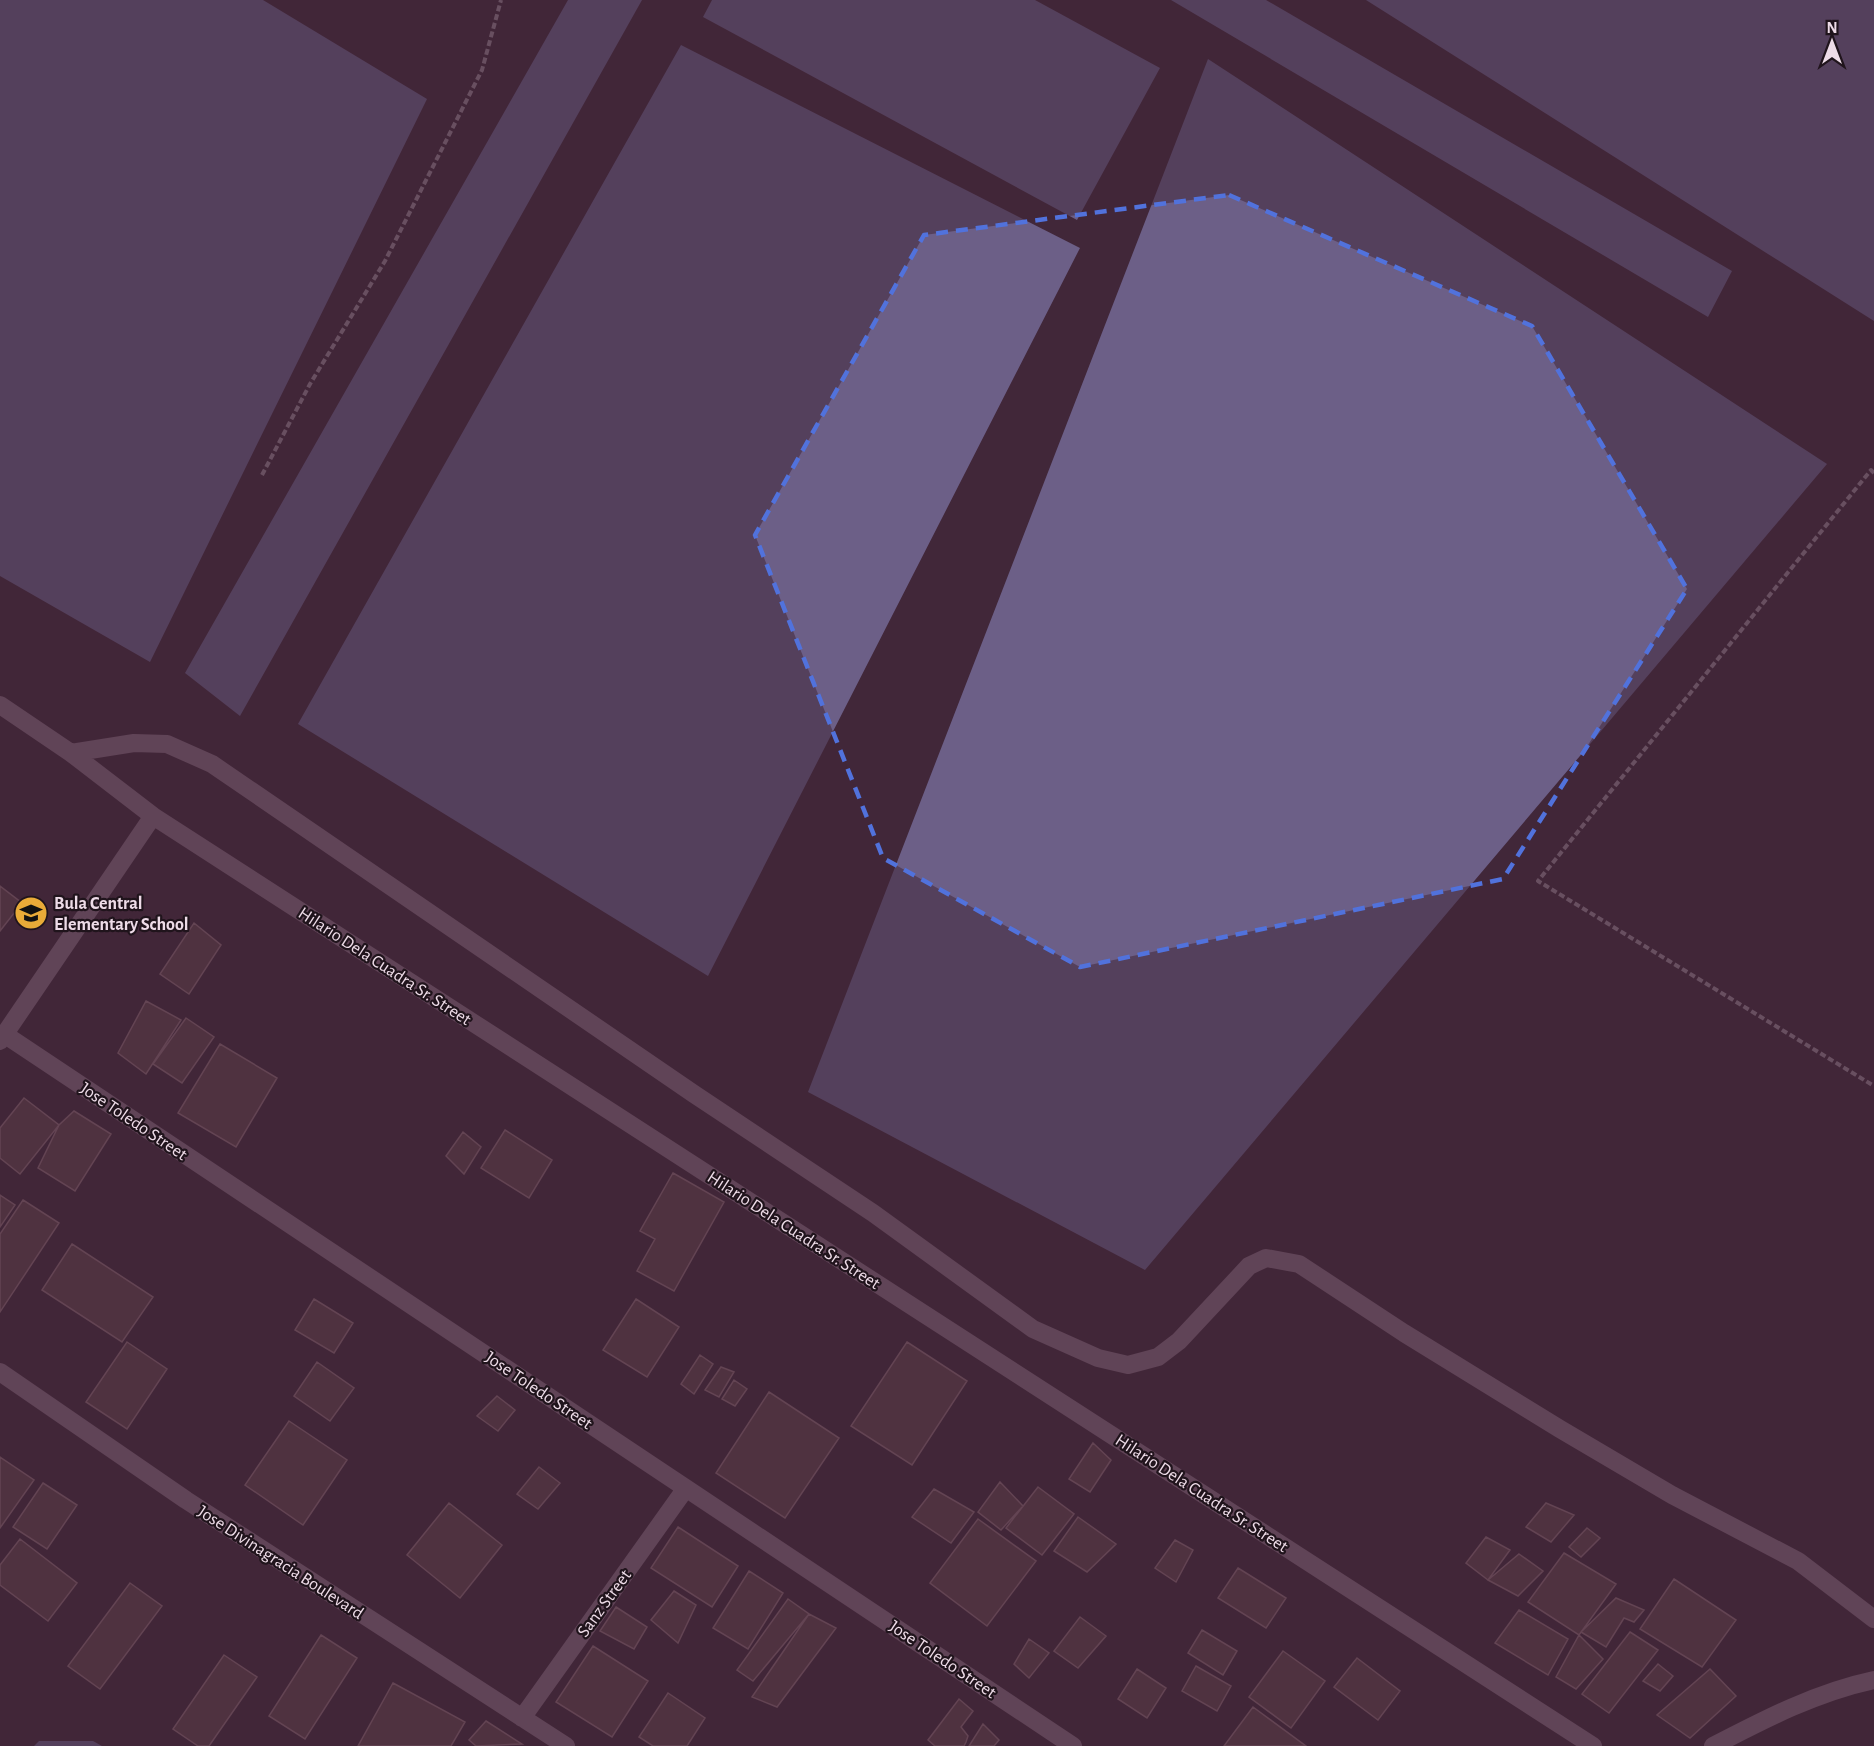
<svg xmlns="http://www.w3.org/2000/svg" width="1874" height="1746" viewBox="0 0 1874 1746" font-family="'Alegreya Sans',sans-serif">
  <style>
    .water { fill: #6c5f87 }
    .building { fill: #61404a; stroke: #8c6873; stroke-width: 1.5 }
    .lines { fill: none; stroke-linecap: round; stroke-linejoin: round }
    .path { stroke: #988291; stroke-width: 4; stroke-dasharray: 6 3; stroke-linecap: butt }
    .street { stroke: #86687c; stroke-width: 18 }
    .marked { fill: none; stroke: #5172dc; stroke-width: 4.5; stroke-dasharray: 12 8; stroke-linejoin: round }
    .labels { text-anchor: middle; stroke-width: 4.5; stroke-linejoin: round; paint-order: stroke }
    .poi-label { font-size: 18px; font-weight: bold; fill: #eedce8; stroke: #20141c; text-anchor: start }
    .street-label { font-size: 18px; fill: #eedce8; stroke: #20141c }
  </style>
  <rect width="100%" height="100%" fill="#412739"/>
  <path class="water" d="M 0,0 L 263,0 L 427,99 L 150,662 L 0,576 Z
    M 568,0 L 642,0 L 240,716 L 185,673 Z
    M 712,0 L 1035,0 L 1160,68 L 1077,220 L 703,17 Z
    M 1171,0 L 1266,0 L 1732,271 L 1708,317 Z
    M 1366,0 L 1874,0 L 1874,321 Z
    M 681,45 L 1080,248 L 708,976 L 298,724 Z
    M 1208,59 L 1827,464 L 1145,1270 L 808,1092 Z
    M 39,1741 L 93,1741 L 102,1746 L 34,1746 Z"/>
  <path class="building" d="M 0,886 L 22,903 L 0,931 Z
    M 194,923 L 221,945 L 189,994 L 160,974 Z
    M 146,1001 L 181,1020 L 146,1074 L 118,1053 Z
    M 186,1018 L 214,1037 L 182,1083 L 153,1064 Z
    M 220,1044 L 277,1078 L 236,1147 L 178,1113 Z
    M 24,1098 L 59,1125 L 20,1174 L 0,1158 L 0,1128 Z
    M 74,1111 L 111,1134 L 75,1191 L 38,1168 L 59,1125 Z
    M 505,1130 L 552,1160 L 529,1198 L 481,1168 Z
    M 463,1132 L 481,1147 L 464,1174 L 446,1156 Z
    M 673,1173 L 724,1202 L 674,1291 L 637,1271 L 655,1239 L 640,1231 Z
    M 0,1195 L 15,1205 L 0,1227 Z
    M 23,1200 L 59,1223 L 0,1312 L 0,1234 Z
    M 72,1244 L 153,1297 L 122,1342 L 42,1290 Z
    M 314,1299 L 353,1323 L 334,1353 L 295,1330 Z
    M 636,1299 L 679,1327 L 647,1377 L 603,1350 Z
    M 127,1342 L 167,1369 L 127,1429 L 86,1402 Z
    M 907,1342 L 967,1381 L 912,1465 L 851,1426 Z
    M 700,1355 L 713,1364 L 694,1394 L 681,1384 Z
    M 317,1362 L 354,1388 L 330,1421 L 294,1396 Z
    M 721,1367 L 734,1372 L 719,1397 L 705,1390 Z
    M 734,1380 L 747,1389 L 735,1406 L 722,1399 Z
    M 769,1392 L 839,1438 L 785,1518 L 716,1473 Z
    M 497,1396 L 515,1410 L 498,1431 L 477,1416 Z
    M 289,1421 L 347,1460 L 303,1525 L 245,1485 Z
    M 1093,1443 L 1111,1460 L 1090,1492 L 1069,1479 Z
    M 0,1457 L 34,1480 L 0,1528 Z
    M 539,1467 L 560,1483 L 538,1509 L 517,1494 Z
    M 1000,1482 L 1023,1506 L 1001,1530 L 978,1512 Z
    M 43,1483 L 77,1505 L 47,1549 L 13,1527 Z
    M 1038,1487 L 1074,1514 L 1042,1555 L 1006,1528 Z
    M 934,1489 L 974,1512 L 951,1543 L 912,1517 Z
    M 449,1503 L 502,1545 L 460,1598 L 407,1555 Z
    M 1546,1503 L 1574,1515 L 1551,1542 L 1526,1527 Z
    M 1078,1517 L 1116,1544 L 1087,1572 L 1054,1551 Z
    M 978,1519 L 1036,1561 L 987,1626 L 930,1583 Z
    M 678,1527 L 738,1566 L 712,1607 L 651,1568 Z
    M 1587,1528 L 1600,1538 L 1581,1557 L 1569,1547 Z
    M 1486,1537 L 1510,1550 L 1488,1580 L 1466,1563 Z
    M 20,1539 L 77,1583 L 48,1621 L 0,1585 L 0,1565 Z
    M 1175,1540 L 1193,1550 L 1176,1582 L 1155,1568 Z
    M 1564,1553 L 1616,1584 L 1579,1635 L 1528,1602 Z
    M 1519,1554 L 1543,1571 L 1518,1596 L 1488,1580 Z
    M 1238,1568 L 1286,1598 L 1266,1628 L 1218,1598 Z
    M 749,1571 L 783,1593 L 748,1649 L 713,1628 Z
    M 1674,1579 L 1736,1620 L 1702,1667 L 1640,1629 Z
    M 130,1583 L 162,1606 L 100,1689 L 68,1666 Z
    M 674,1591 L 696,1605 L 678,1643 L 651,1620 Z
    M 1616,1598 L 1644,1610 L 1634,1622 L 1624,1618 L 1606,1647 L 1581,1632 Z
    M 788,1599 L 809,1614 L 753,1681 L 737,1670 Z
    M 616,1607 L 647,1627 L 634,1649 L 600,1631 Z
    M 1519,1610 L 1568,1639 L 1548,1675 L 1495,1643 Z
    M 809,1614 L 836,1628 L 777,1707 L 752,1697 Z
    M 1080,1617 L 1106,1636 L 1078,1668 L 1054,1651 Z
    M 1202,1630 L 1237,1651 L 1223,1675 L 1188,1653 Z
    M 1630,1632 L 1658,1650 L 1609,1713 L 1582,1694 Z
    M 321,1635 L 357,1658 L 305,1739 L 269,1716 Z
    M 1579,1635 L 1603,1659 L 1576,1689 L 1556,1677 Z
    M 1029,1639 L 1049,1653 L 1029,1678 L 1014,1664 Z
    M 593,1646 L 648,1681 L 612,1737 L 556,1702 Z
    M 1283,1651 L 1325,1681 L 1291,1728 L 1249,1697 Z
    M 224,1655 L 257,1677 L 209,1746 L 198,1746 L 173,1729 Z
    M 1357,1658 L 1400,1691 L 1378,1720 L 1334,1687 Z
    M 1658,1664 L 1673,1676 L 1660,1691 L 1643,1681 Z
    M 1196,1666 L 1231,1686 L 1217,1711 L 1182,1691 Z
    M 1137,1669 L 1166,1688 L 1147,1718 L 1118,1699 Z
    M 1710,1669 L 1736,1696 L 1690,1738 L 1657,1715 Z
    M 393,1683 L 465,1722 L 451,1746 L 358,1746 Z
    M 668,1693 L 705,1718 L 687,1746 L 653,1746 L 639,1737 Z
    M 959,1699 L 973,1711 L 961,1727 L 968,1736 L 966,1742 L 964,1746 L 935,1746 L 928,1740 Z
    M 1253,1707 L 1306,1746 L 1224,1746 Z
    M 486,1721 L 522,1744 L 476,1746 L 469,1740 Z
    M 983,1724 L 999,1740 L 994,1746 L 969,1746 Z"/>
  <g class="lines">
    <path class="path" d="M 1874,473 L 1871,470 L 1538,881 L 1874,1086
      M 262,475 L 310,384 L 385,261 L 482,70 L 501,0"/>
    <path class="street" d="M 0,705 L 71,753 L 153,816 L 1593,1746
      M 71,753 L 134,743 L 167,744 L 212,764 L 694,1094 L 873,1213 L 1033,1329 L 1098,1358 L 1128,1365 L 1158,1357 L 1179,1341 L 1249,1266 L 1266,1258 L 1299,1264 L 1404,1333 L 1560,1429 L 1672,1495 L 1798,1561 L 1874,1619
      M 4,1034 L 1073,1746
      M 0,1041 L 153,816
      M 0,1372 L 186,1500 L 566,1746
      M 522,1718 L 686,1488
      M 1713,1746 C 1765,1719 1817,1692 1874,1680"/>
  </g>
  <path d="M0 0H1874V1746H0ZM 1229,195 L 1532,326 L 1687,589 L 1503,879 L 1080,967 L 883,858 L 755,535 L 924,235 Z" fill="#412739" fill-opacity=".55" fill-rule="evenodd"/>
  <path class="marked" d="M 1229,195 L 1532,326 L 1687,589 L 1503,879 L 1080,967 L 883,858 L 755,535 L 924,235 Z"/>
  <defs>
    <g id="school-disc" transform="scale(1.725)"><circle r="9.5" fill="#e9ab38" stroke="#20141c"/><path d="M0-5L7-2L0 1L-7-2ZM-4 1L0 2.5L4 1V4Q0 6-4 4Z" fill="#111"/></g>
  </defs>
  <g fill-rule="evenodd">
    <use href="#school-disc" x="31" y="913"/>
  </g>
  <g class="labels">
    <g class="poi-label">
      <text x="54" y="909">Bula Central<tspan x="54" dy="21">Elementary School</tspan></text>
    </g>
    <g class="street-label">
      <text transform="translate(385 966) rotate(33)" y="6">Hilario Dela Cuadra Sr. Street</text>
      <text transform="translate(134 1121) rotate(34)" y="6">Jose Toledo Street</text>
      <text transform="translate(794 1230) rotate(33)" y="6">Hilario Dela Cuadra Sr. Street</text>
      <text transform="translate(539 1390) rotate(34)" y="6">Jose Toledo Street</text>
      <text transform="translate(1202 1493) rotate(33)" y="6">Hilario Dela Cuadra Sr. Street</text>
      <text transform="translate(281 1562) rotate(33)" y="6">Jose Divinagracia Boulevard</text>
      <text transform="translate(604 1603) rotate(-54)" y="6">Sanz Street</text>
      <text transform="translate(943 1659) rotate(34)" y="6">Jose Toledo Street</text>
    </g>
  </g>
  <g transform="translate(1832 42)" stroke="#20141c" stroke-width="4.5" paint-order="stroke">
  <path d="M0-4.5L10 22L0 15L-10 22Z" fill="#eedce8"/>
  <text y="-9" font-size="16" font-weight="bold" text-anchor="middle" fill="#eedce8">N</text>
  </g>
</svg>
